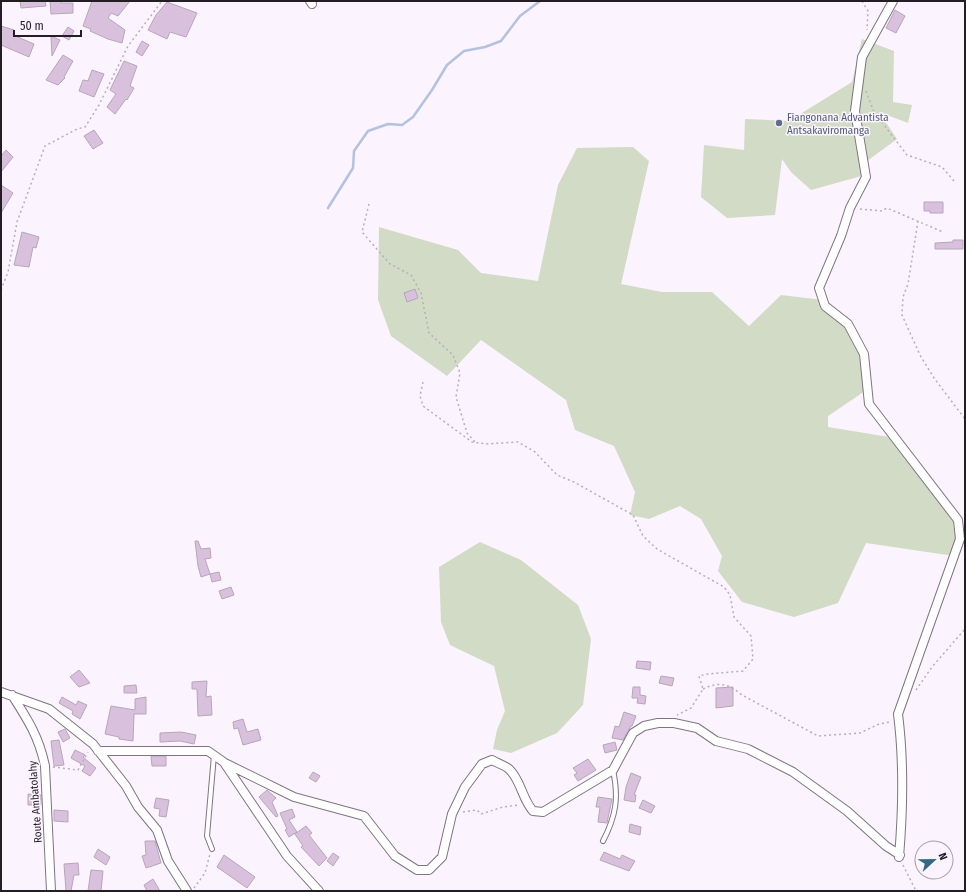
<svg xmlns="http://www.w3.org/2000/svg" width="966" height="892" viewBox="0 0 966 892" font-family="'Fira Sans Condensed',sans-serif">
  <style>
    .green { fill: #d2dbc5 }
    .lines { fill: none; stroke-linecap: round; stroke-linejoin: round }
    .stream { stroke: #b2c2e0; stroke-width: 2.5 }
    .building { fill: #d9c1dd; stroke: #b5a7b7 }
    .lane-casing { stroke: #807382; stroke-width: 6 }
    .street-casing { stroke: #807382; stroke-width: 10 }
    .path { stroke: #b6afb8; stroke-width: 1.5; stroke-dasharray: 2 3; stroke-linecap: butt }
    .lane { stroke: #fff; stroke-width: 4 }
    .street { stroke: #fff; stroke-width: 8 }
    .service-dot { fill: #5c6f8a; stroke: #fbf3fd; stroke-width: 1.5 }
    .labels { text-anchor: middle; stroke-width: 3; stroke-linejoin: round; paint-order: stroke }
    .service-label { font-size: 11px; fill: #4e5e75; stroke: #fbf3fd; text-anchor: start }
    .street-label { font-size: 11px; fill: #231e24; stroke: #fbf3fd }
  </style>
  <rect width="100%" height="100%" fill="#fbf3fd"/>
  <path class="green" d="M 862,39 L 894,51 L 893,102 L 912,105 L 908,123 L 879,112 L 897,139 L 863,164 L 865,175 L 811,190 L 791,172 L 782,159 L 775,215 L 727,218 L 701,197 L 704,145 L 744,150 L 745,119 L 789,121 L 852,82 Z
    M 633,147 L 649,161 L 621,284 L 662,292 L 712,292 L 749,326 L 781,295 L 823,300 L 848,324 L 864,354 L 868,389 L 828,416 L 828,427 L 895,438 L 958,520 L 954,556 L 866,543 L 838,603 L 794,617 L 742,602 L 718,571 L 722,556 L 701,519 L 680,506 L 649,519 L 630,515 L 635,492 L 614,446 L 575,430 L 566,400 L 481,340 L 447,376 L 391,336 L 378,300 L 379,227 L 458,250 L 481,273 L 538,281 L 558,185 L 577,148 Z
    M 480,542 L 521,560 L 578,605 L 591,639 L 583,705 L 557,733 L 511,753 L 493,749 L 497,730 L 505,711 L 494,666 L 450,645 L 441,622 L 439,567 Z"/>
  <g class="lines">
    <path class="stream" d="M 328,208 L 353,168 L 354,151 L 368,131 L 388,124 L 402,125 L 413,117 L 432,90 L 447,65 L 464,51 L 485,47 L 501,41 L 520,16 L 540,1"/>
  </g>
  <path class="building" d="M 20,1 L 45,1 L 46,6 L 21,8 Z
    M 50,1 L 61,1 L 61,3 L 73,3 L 73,13 L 51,14 Z
    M 92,1 L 130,1 L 118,16 L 111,13 L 108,18 L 125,30 L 122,43 L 108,39 L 90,31 L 91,29 L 83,26 Z
    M 167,2 L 197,13 L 186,37 L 170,32 L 167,39 L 148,30 L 156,15 Z
    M 895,10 L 905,16 L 896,33 L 886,28 Z
    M 1,26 L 14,30 L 13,35 L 34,44 L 29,57 L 1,45 Z
    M 68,27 L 74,31 L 69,40 L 62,36 Z
    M 51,36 L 60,40 L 52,56 Z
    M 142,41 L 149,45 L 142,56 L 136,52 Z
    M 63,55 L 73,61 L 64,77 L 65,78 L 58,85 L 46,80 Z
    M 124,61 L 137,66 L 130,86 L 134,88 L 127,100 L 126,99 L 115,114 L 107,107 L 116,94 L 110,90 Z
    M 92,70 L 104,74 L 94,97 L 79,91 L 83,80 L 88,81 Z
    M 94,130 L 103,143 L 93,149 L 84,136 Z
    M 6,150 L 13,157 L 1,172 L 1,156 Z
    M 1,185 L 13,193 L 1,213 Z
    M 924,202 L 943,202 L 943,213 L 930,213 L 930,211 L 924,211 Z
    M 22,232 L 39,237 L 36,248 L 33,247 L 29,267 L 14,265 Z
    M 953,240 L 963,240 L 963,249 L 935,249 L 935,243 L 953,242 Z
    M 415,289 L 418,298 L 407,302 L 404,293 Z
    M 195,541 L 198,541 L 201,549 L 210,548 L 211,558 L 205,559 L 210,574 L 201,577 L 198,566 Z
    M 219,572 L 221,580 L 212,582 L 210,574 Z
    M 231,587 L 234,595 L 222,599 L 219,591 Z
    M 637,661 L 651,662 L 650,670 L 636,668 Z
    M 79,670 L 90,683 L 79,687 L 70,677 Z
    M 661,676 L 674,678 L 672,686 L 659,683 Z
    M 207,681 L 206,697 L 211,696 L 212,715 L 198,716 L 197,689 L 192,689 L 192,682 Z
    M 136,685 L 137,693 L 124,693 L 124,686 Z
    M 633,687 L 640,687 L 640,695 L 646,696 L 645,704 L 637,703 L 638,698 L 632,698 Z
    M 733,687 L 733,706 L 716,708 L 716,688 Z
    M 62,697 L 76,705 L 78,701 L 87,705 L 80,719 L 72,714 L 73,711 L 59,703 Z
    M 146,697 L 146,714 L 134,714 L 133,741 L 119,739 L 119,737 L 105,734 L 111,706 L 135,710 L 135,699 Z
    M 624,712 L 636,716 L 632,726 L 631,726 L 623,740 L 612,738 L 615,726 L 619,727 Z
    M 243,719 L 247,732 L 258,729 L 261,740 L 243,745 L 238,728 L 234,729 L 233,722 Z
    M 65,729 L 70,738 L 63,742 L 58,732 Z
    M 181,732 L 196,735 L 194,744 L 180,741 L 160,742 L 160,733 Z
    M 59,740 L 64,765 L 54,766 L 51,741 Z
    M 615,742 L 617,750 L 605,753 L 603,745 Z
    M 75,750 L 85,755 L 83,757 L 96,768 L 90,776 L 82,771 L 85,766 L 71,758 Z
    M 151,756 L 166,756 L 166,766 L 152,766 Z
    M 588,759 L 596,770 L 578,781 L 574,775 L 577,773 L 573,768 Z
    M 313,772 L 320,776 L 316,782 L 309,778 Z
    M 631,773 L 641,777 L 634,795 L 636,795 L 635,802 L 624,800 L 626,787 Z
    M 267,790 L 276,798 L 272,802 L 278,816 L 276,817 L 259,797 Z
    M 28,794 L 41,795 L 41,805 L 28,805 Z
    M 598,797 L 612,799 L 607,823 L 598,822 L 600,807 L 596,807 Z
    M 156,798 L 169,800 L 166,817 L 159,816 L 160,809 L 154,808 Z
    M 643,800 L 655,806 L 651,813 L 639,808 Z
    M 292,809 L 295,817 L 289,820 L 297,832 L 289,837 L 285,830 L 287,829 L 280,813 Z
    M 54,810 L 68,811 L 68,822 L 54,821 Z
    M 630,824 L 641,827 L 640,835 L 629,832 Z
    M 306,826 L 312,833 L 309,835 L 327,858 L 319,866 L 301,847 L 303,846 L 295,834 Z
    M 145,841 L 155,841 L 161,863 L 146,868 L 142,856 L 146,855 Z
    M 98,849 L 110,857 L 106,865 L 94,857 Z
    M 604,852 L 620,859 L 622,855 L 635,861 L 629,871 L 600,860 Z
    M 333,853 L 339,857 L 333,866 L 327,861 Z
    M 224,855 L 255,877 L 247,888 L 217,867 Z
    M 78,863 L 79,875 L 74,875 L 71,891 L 66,891 L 64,864 Z
    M 91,870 L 103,871 L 101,891 L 88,891 Z
    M 153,879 L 160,891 L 147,891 L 144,885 Z"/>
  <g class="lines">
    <g class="lane-casing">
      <path id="lane" d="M 603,841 C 616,816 619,798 613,770
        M 212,849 L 207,836 L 214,755"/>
    </g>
    <g class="street-casing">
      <path id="street" d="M 310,1 L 312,4
        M 893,1 L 862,57 L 855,111 L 866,177 L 850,208 L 841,236 L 819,288 L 825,306 L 848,324 L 864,354 L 869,404 L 958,520 L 960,539 L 898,714 C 904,761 903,810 899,857
        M 1,692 L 49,709 L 93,744 L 126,786 L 138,807 L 157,830 L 168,861 L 187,891
        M 12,695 C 28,720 39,737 45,766 L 51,891
        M 98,751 L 208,751 L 225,763 L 294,797 L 364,816 L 395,856 L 417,870 L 429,870 L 442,857 L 452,814 L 465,787 L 482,764 L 492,760 C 497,763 504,765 509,769 C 521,780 522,799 533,811 L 543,812 L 613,770 L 633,733 L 644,726 L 658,723 L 674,723 L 697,728 L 716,741 L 748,749 L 793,772 L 847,811 L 886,846 L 900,855
        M 225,764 L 287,856 L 319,891"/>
    </g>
    <path class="path" d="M 862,1 L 868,11 L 867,30
      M 866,91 L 874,112 L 907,155 L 942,167 L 954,181
      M 369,204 L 362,232 L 390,264 L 411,275 L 421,293 L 429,333 L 453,355 L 460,373 L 456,397 L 467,433 L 476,443
      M 860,209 L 882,211 L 887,208 L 943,232
      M 918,221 L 908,284 L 903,297 L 902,315 L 920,355 L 934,378 L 965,419
      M 1,290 L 8,272 L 17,222 L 45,146 L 77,129 L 85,127 L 99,105 L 128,46 L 162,1
      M 423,382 L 420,396 L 423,406 L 472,442 L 486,444 L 518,442 L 535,452 L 557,475 L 574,482 L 633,515 L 643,536 L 657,549 L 724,587 L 730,595 L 734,617 L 751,636 L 753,659 L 743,671 L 707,674 L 699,676 L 703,689 L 691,708 L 677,715
      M 703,689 C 720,681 728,684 742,695 L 818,736 L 860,733 L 879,724 L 890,722
      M 916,690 L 932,667 L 965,629
      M 53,767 L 78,770 L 88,752
      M 463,812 L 477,810 L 481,814 L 503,807 L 519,805
      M 903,865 L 916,891
      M 194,888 L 205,873 L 210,854"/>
    <use href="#lane" class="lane"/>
    <use href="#street" class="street"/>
  </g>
  <circle class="service-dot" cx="779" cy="123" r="4"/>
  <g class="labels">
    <g class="service-label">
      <text x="787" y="121">Fiangonana Advantista<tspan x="787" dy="13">Antsakaviromanga</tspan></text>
    </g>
    <g class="street-label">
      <text transform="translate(35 802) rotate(-94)" y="4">Route Ambatolahy</text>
    </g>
  </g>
  <rect width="966" height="892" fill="none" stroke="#231e24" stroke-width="4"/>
  <g transform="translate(934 860) rotate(68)"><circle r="19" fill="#fbf3fd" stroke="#a59ea6"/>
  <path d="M0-3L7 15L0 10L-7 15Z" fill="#336985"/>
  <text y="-6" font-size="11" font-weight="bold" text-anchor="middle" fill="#231e24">N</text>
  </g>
  <path d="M14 30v6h67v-6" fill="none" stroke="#231e24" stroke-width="2"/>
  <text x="20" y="30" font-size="12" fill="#231e24" stroke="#fbf3fd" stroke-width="3" paint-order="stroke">50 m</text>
</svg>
